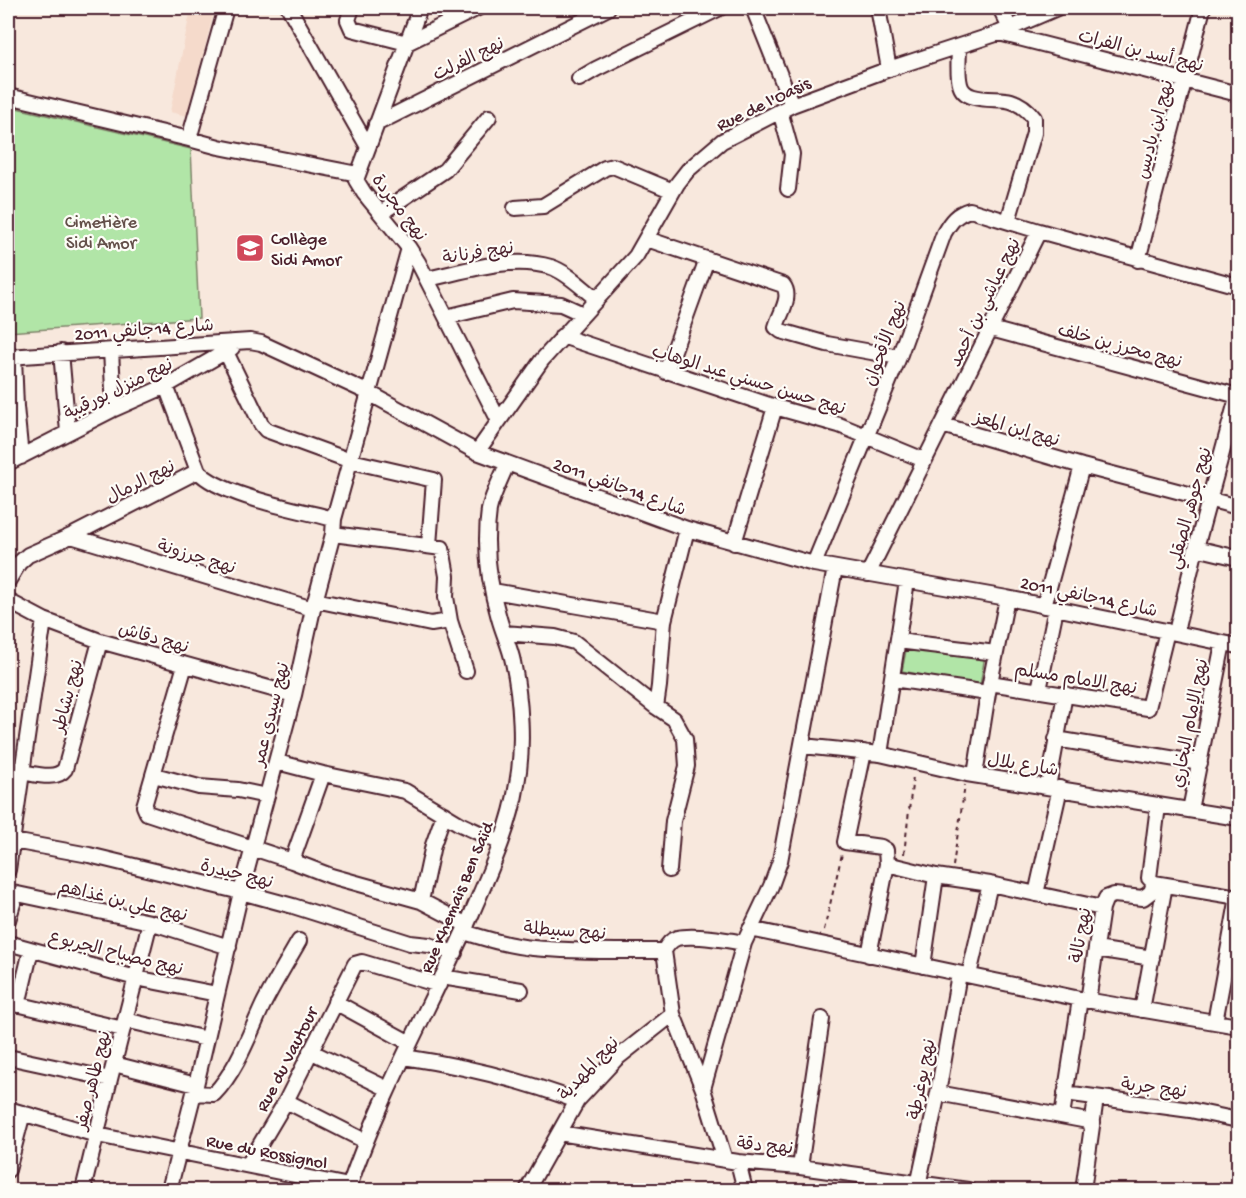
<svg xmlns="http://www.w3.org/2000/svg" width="1246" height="1198" viewBox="0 0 1246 1198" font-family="'Gochi Hand','Playpen Sans Arabic',sans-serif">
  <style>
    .built { fill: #f5dacb }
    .green { fill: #b1e5a7; stroke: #7e8269; stroke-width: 1.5 }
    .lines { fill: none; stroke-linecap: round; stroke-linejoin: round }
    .minor-casing { stroke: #4a1f2b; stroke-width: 18 }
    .path { stroke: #4a1f2b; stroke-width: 2; stroke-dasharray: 4.5 4.5; stroke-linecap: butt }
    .minor { stroke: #fdfcf7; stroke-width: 14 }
    .labels { text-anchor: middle; stroke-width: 4.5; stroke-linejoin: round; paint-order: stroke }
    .street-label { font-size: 18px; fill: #4a1f2b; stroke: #fdfcf7 }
    .park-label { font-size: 18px; fill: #64504a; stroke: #fdfcf7 }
    .poi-label { font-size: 18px; fill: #4a1f2b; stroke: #fdfcf7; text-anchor: start }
  </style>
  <rect width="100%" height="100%" fill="#f8e8dd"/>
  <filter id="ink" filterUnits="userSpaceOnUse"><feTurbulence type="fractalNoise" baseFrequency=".0167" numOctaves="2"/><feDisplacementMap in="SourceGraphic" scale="12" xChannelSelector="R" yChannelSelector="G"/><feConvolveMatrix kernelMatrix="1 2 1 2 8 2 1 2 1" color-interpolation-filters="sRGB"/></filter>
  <g filter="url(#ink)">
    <path class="built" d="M 191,8 L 215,8 L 187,116 L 170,112 Z"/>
    <path class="green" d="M 8,106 L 191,149 L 199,318 L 8,332 Z
      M 908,640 L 985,655 L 980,686 L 902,671 Z"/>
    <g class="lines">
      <g class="minor-casing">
        <path id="minor" d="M 226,8 L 189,139 L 219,147 L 358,174
          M 289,8 L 368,147
          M 352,8 L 348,20 L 352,29 L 407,43 L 478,8
          M 420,8 L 356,180 L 364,193 L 409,248 L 418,262 L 498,419
          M 753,8 L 792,105
          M 878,8 L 889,69
          M 1000,8 L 1010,28
          M 999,33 L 1238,94
          M 959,46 C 959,58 957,73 960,84 C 964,104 997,97 1011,101 C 1021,104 1028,110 1034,118 L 1034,133 L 1008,221
          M 579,79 L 596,69 L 720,8
          M 8,96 L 189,139
          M 780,111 L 792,154 L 788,189
          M 376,124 L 608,8
          M 515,208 L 543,206 L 605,168 L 613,166 L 673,191
          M 381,213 L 445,170 L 489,117
          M 647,239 L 783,285 C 792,296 781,312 777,324 L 776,327 L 781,331 L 827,344 L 899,357
          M 1138,260 L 1203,8
          M 427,279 C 466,271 511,255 551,267 C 567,272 583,289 597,299
          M 446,317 L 513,301 L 561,304 L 583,314
          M 991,329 L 1238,396
          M 562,336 L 775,407 L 839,425 L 924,460
          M 111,350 L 114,409
          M 61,352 L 68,432
          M 226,352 L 261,424 L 266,430 L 351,461 L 434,480 L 429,545
          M 8,357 L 250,341 L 261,343 L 369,393 L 477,452 L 687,529 L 814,564 L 1007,598 L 1238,646
          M 14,357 L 16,407 L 21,457
          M 666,372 L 707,259
          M 166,386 L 198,471 C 220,496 300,510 334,519
          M 942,425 L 1082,466 L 1238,507
          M 477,452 L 542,360 L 636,256 L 677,184 L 688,170 L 722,141 L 792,105 L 889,69 L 999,33 L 1057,8
          M 8,463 L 114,409 L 166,386 L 232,348
          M 333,534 L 442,548 L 447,576 L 446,597 L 450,621 L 466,671
          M 71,536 L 313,609
          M 734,543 L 775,407
          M 1196,548 L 1238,558
          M 814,564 L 899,357 L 944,233 C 951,221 956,214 970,210 L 1039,231
          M 868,574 L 1039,231 L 1238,286
          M 8,581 L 19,563 L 28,555 L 71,536 L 198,471
          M 493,591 L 664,621
          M 315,600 L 431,624 L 450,621
          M 8,601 L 44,620 L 100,641 L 294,695
          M 1044,606 L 1082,466
          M 1176,632 L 1196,548 L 1238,394
          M 504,633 L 555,637 L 574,642 L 656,707 L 674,719 L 685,739 L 687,766 L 673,821 L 669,870
          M 898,641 L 996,653
          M 185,665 L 144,806 L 147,813 L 292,861 L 331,876 L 421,901 L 467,925
          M 893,679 L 988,693
          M 990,683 L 1148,708 L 1167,631
          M 1039,690 L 1056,608
          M 656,707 L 659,686 L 664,621 L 687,529
          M 1056,739 L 1200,763
          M 803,746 L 880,754 L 967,774 L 1238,818
          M 864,752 L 845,842 L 881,847 L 886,850 L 887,864
          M 880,754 L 907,581
          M 277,762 L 323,774 L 405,791 L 460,824 L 501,843
          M 22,772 C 35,774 56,781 65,769 L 100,641
          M 154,775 L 199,787 L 238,790 L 267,796
          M 975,775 L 988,693 L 1007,598
          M 1048,787 L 1065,694
          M 1158,806 L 1149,878 L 1154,883 L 1238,897
          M 1190,810 L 1223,643
          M 8,840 L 89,855 L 241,892 L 293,906 L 410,943 L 429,945 L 455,953
          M 292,861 L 323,774
          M 8,870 L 44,620
          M 990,884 L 1102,908
          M 8,892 L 150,922 L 229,947
          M 1036,894 L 1060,788
          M 421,901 L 433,845 L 444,814
          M 8,920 L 16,894
          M 750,929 L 1080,999 L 1238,1026
          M 464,932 C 487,939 509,946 533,948 C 576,952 620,951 664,951
          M 8,943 L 136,978 L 217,994
          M 1096,949 L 1152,958
          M 869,955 L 887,864 L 936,876 L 990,884 L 969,975
          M 923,966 L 936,876
          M 442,977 L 521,990
          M 1088,1001 L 1102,908 L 1106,898 L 1114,895 L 1143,898 L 1151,892 L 1154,883
          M 8,1002 L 123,1029
          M 335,1002 L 410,1043
          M 18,1005 L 31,950
          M 1142,1010 L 1165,885
          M 125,1020 L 206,1039
          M 1215,1022 L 1238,897
          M 310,1051 L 388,1089
          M 8,1057 L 110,1079
          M 404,1057 C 463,1066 520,1079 577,1101
          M 114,1064 L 196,1085
          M 703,1089 L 744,943
          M 194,1093 L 214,1094 C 237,1070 249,1035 263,1005 C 274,983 287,962 299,941
          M 938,1093 L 1093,1122
          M 1065,1093 L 1190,1110 L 1238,1120
          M 286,1101 L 365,1141
          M 8,1109 L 97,1135 L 349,1186
          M 1062,1116 L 1080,999
          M 559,1133 L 738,1162 L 800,1167 L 968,1190
          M 725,1160 L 703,1089 L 673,1014 L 664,951 C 667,945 671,940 677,938 C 694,934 727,940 744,943 L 771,886 L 780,861 L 835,568
          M 738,1162 L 745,1190
          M 248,1165 L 286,1101 L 355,964 L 362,962 L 439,985
          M 800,1167 L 822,1019
          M 8,1170 L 23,1113
          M 83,1190 L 110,1079 L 150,922
          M 169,1190 L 196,1085 L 241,892 L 294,695 L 313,609 L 333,534 L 334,519 L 409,248
          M 348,1190 C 380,1094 431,1006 472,913 C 490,871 510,829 517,784 C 524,747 521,699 513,662 C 510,647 503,633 499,618 C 489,584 484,546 489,510 C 492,495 501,479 507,464
          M 527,1190 L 577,1101 L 616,1059 L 673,1014
          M 917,1190 L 938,1093 L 959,974
          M 1083,1190 L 1096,1098"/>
      </g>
      <path class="path" d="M 904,854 L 913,776
        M 953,866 L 965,785
        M 824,930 L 842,854"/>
      <use href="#minor" class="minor"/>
    </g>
  </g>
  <defs>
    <g id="school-square" transform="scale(1.5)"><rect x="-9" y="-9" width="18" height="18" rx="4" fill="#d1495b" stroke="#fdfcf7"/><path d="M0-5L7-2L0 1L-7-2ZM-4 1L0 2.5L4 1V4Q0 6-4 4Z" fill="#fff"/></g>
  </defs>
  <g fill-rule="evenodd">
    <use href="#school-square" x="250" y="248"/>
  </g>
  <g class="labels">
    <g class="street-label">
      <text transform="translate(1141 50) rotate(14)" y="6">نهج أسد بن الفرات</text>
      <text transform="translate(468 58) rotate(-26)" y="6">نهج الفرلت</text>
      <text transform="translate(763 103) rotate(-26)" y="6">Rue de l'Oasis</text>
      <text transform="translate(1154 129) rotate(-75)" y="6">نهج ابن باديس</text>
      <text transform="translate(400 207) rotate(53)" y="6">نهج مجردة</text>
      <text transform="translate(478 252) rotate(-9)" y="6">نهج فرنانة</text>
      <text transform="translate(984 302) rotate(-64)" y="6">نهج عياشي بن أحمد</text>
      <text transform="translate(144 329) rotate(-4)" y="6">شارع 14جانفي 2011</text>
      <text transform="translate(884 343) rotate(-69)" y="6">نهج الأقحوان</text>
      <text transform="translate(1120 345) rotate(15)" y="6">نهج محرز بن خلف</text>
      <text transform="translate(749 379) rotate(17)" y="6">نهج حسن حسني عبد الوهاب</text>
      <text transform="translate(118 388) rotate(-26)" y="6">نهج منزل بورقيبة</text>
      <text transform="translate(1017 428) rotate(16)" y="6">نهج ابن المعز</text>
      <text transform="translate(140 481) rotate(-27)" y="6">نهج الرمال</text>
      <text transform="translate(620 486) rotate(20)" y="6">شارع 14جانفي 2011</text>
      <text transform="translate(1189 508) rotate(-75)" y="6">نهج جوهر الصقلي</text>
      <text transform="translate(197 556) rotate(17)" y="6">نهج جرزونة</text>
      <text transform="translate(1089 596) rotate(12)" y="6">شارع 14جانفي 2011</text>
      <text transform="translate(154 637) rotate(16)" y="6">نهج دقاش</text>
      <text transform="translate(1076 678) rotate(9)" y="6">نهج الامام مسلم</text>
      <text transform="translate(67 696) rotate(-75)" y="6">نهج بشاطر</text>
      <text transform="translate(270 714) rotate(-76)" y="6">نهج سيدي عمر</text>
      <text transform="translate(1189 723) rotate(-79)" y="6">نهج الإمام البخاري</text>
      <text transform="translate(1023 764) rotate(9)" y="6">شارع بلال</text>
      <text transform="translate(237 873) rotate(14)" y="6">نهج حيدرة</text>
      <text transform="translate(456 897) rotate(-67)" y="6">Rue Khemais Ben Saïd</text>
      <text transform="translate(123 900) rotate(13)" y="6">نهج علي بن غذاهم</text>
      <text transform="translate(565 930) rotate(4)" y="6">نهج سبيطلة</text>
      <text transform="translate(1080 935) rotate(-80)" y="6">نهج تالة</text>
      <text transform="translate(116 952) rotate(14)" y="6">نهج مصباح الجربوع</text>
      <text transform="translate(286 1059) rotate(-63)" y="6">Rue du Vautour</text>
      <text transform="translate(588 1068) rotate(-47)" y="6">نهج المهدية</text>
      <text transform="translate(921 1079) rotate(-79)" y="6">نهج يوغرطة</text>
      <text transform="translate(92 1080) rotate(-76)" y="6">نهج طاهر صفر</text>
      <text transform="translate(1154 1087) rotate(7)" y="6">نهج جربة</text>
      <text transform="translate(765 1145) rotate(5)" y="6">نهج دقة</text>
      <text transform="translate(267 1151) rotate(11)" y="6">Rue du Rossignol</text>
    </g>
    <g class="park-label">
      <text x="101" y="227">Cimetière<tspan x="101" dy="21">Sidi Amor</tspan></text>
    </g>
    <g class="poi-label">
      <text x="271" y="244">Collège<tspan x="271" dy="21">Sidi Amor</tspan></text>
    </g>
  </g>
  <rect width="1246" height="1198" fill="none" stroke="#fdfcf7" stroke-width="30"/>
  <rect x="15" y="15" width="1216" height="1168" fill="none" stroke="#4a1f2b" stroke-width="2" filter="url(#ink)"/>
</svg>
